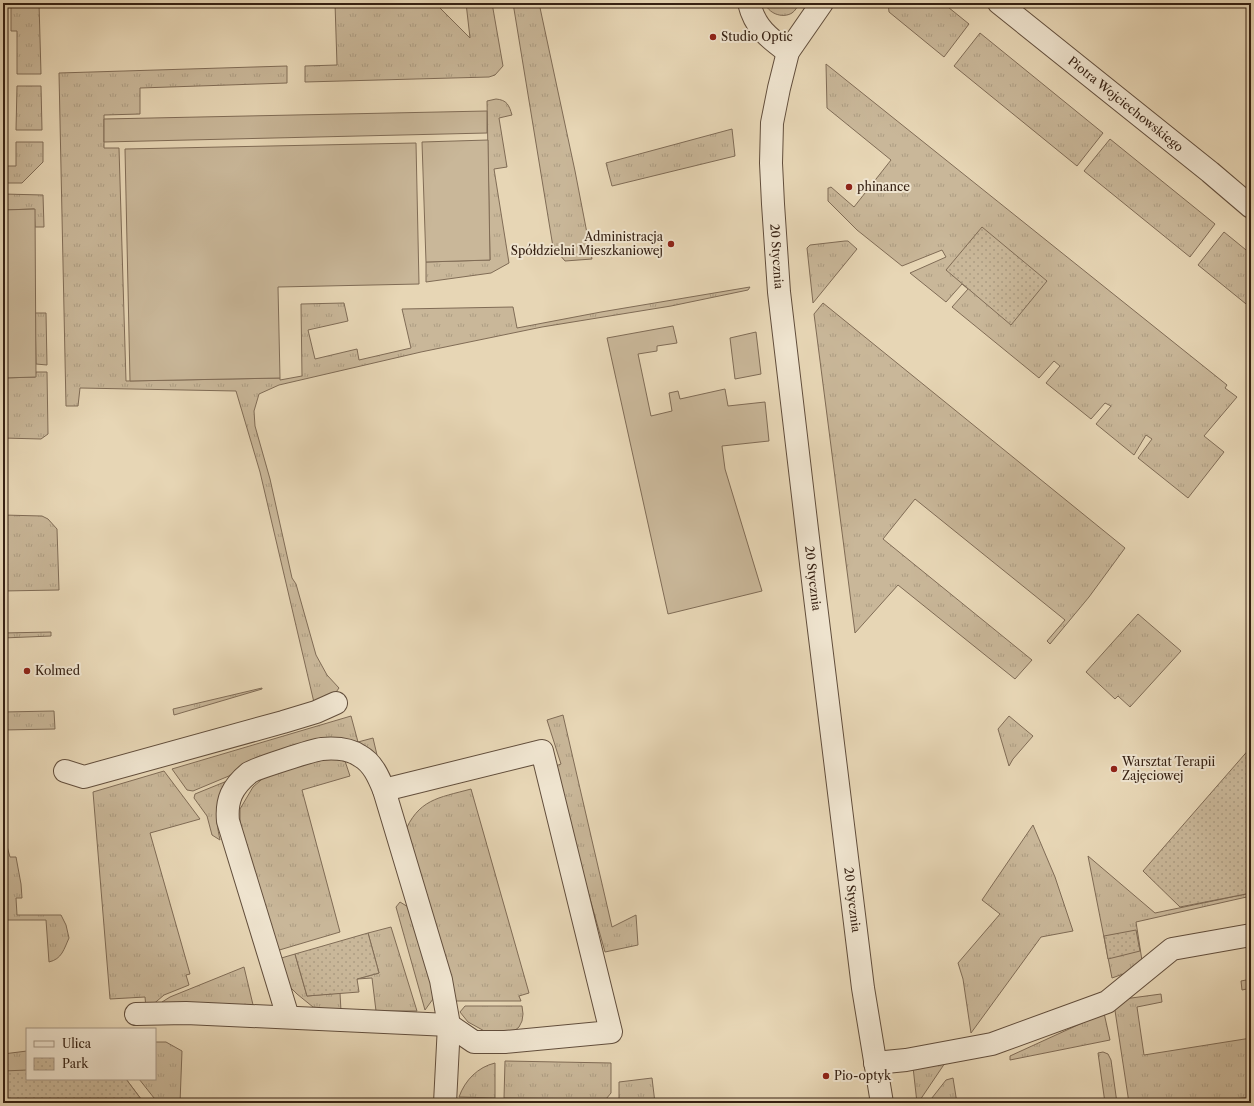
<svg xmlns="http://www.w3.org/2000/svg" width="1254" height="1106" viewBox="0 0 1254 1106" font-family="'Libre Caslon Text',serif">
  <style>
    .grass { fill: url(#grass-tufts); stroke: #806c56 }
    .park { fill: url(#park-dots); stroke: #806c56 }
    .garden { fill: #c9b799; stroke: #806c56 }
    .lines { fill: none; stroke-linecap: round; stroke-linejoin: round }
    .minor-casing { stroke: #624e3c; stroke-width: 24 }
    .tertiary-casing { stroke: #624e3c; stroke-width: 24 }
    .minor { stroke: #efe4cf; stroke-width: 22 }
    .tertiary { stroke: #efe4cf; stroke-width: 22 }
    .poi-dot { fill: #8f2418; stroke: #efe4cf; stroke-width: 1.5 }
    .labels { text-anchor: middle; stroke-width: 4; stroke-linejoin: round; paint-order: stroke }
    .poi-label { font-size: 12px; fill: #362113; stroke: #efe4cf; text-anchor: start }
    .street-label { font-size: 12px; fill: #362113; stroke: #efe4cf }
  </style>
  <defs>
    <pattern id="grass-tufts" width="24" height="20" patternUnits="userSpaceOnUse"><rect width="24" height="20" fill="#c9b799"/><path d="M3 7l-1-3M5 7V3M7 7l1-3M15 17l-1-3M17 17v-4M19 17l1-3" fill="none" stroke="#ad9d83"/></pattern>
    <pattern id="park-dots" width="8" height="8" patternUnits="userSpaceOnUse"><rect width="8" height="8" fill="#c9b799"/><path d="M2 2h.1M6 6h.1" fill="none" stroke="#ad9d83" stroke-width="1.8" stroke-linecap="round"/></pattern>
  </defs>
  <rect width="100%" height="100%" fill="#e7d6b5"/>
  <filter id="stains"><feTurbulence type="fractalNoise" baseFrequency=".005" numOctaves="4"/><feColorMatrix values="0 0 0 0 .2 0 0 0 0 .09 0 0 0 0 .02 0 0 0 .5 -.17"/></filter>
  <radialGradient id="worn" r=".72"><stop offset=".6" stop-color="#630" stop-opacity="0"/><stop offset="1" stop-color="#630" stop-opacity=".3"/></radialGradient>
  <path class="grass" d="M 11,3 L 39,3 L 41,74 L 17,74 L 17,31 L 11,31 Z
    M 335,3 L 435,3 L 470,38 L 466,3 L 492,3 L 503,66 L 495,75 L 489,77 L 305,82 L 305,66 L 337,65 Z
    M 513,3 L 539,3 L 575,171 L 592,259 L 565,261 L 553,247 Z
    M 765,3 L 800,3 C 798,6 795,11 792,13 C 782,19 768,13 765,3 Z
    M 888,3 L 943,3 L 969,24 L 944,57 L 889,12 Z
    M 980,33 L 1103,133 L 1077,166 L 954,66 Z
    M 826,64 L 1227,385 L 1225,388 L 1237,397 L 1204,436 L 1224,452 L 1188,498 L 1138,458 L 1152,439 L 1146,435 L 1134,455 L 1096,424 L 1111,406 L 1105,403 L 1091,419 L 1046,383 L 1060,366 L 1054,361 L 1039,378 L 952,307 L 968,289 L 962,284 L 946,302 L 910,273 L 946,257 L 942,250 L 902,266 L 857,230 L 828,201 L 828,188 L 829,188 L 831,187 L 854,207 L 891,160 L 827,108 Z
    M 287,66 L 287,83 L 140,88 L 140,114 L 104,115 L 104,148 L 119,148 L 126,381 L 280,378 L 280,380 L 302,376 L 301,304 L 344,303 L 348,321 L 308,330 L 315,359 L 357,349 L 359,360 L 411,348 L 402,309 L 513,307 L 517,328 L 601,312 L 750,287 L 748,290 L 671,306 L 542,327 L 421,352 L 279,385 L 259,394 L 254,411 L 255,426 L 270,479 L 292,578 L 296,584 L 316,655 L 327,675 L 339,688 L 326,706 L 316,711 L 260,472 L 236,391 L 80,388 L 78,406 L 66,406 L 59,73 Z
    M 17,86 L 41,86 L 42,130 L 16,130 Z
    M 496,99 C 507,100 509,105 512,115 L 499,118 L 507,167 L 494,169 L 509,263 L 491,273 L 426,282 L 426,262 L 490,260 L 487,101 Z
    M 732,129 L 735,156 L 612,186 L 606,163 Z
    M 1110,139 L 1215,224 L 1190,257 L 1084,171 Z
    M 16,142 L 43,142 L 43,162 L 22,183 L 3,183 L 3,166 L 16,166 Z
    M 3,194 L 43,195 L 44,227 L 35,227 L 34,209 L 3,210 Z
    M 1224,232 L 1251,254 L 1251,308 L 1198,265 Z
    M 845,241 L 848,241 L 857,249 L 813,303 L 807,248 L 810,245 Z
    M 823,303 L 1125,548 L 1089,597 L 1050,644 L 1047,641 L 1065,620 L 915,499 L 883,539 L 1032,660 L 1015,679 L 898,585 L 855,633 L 814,314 Z
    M 35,313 L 46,313 L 47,365 L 36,364 Z
    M 36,372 L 47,372 L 48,434 L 41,439 L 3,438 L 3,378 L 35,377 Z
    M 3,515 L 42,516 L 48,519 L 57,529 L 59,590 L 3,591 Z
    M 1138,614 L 1181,651 L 1130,707 L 1118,696 L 1115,699 L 1086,672 Z
    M 51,632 L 51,636 L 3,638 L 3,633 Z
    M 262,688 L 262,689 L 174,715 L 173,709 Z
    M 54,711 L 55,729 L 3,730 L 3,712 Z
    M 563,715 L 612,927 L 636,915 L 638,945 L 605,952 L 553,767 L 561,764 L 547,720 Z
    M 351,716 L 358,742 L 373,738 L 377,755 L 375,755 L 359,747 L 236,773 L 193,791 L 187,790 L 172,769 Z
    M 1009,716 L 1033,736 L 1013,759 L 1009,766 L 998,729 Z
    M 316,758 L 344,758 L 350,776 L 302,790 L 340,932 L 276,951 L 242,831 L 240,820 L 240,809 L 253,787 L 269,773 Z
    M 164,771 L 200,819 L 150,833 L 190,974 L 186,975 L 189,985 L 164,995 L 150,1007 L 146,1008 L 145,997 L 110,999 L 93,792 Z
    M 227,781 C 215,803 215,816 220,840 L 212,835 L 207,816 L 194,798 L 195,794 Z
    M 471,789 L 529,993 L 519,996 L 521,1001 L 454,1001 L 404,834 C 418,799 438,798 471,789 Z
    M 1033,825 L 1055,877 L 1073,931 L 1041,937 L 971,1033 L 963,979 L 958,963 L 1000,914 L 982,900 Z
    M 3,832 L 10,857 L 16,857 L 21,884 L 22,898 L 16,898 L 17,915 L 61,915 L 66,925 L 69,938 C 64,949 62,959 49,962 L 46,920 L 3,920 Z
    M 1088,856 L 1155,913 L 1251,893 L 1251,896 L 1136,922 L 1143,967 L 1112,978 Z
    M 400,902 L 413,910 L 434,990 L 433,999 L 425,1010 L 396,907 Z
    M 391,927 L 417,1011 L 376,1011 L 372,978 L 357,979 L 379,973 L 368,933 Z
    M 295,954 L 307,996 L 340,993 L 341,1011 L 313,1007 L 297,994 L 287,984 L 278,959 Z
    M 244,967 L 254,1009 L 159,1007 L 162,1002 L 170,997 Z
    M 1251,979 L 1251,988 L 1242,990 L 1241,981 Z
    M 1161,994 L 1162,1002 L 1137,1007 L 1144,1055 L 1251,1038 L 1251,1097 L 1199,1103 L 1129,1103 L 1114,1004 L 1124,999 Z
    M 465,1006 L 522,1006 L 523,1014 L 522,1021 L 519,1027 L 513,1032 L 488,1033 L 468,1022 L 460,1012 Z
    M 1104,1013 L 1110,1040 L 1010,1060 L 1010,1056 Z
    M 155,1042 L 166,1042 L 182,1051 L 180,1103 L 158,1103 L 139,1079 L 155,1079 Z
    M 27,1051 L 27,1079 L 126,1079 L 144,1103 L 3,1082 L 3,1054 Z
    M 1103,1052 L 1108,1054 L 1111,1060 L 1117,1103 L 1105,1103 L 1098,1053 Z
    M 505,1061 L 611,1063 L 611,1093 L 606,1099 L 504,1098 Z
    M 495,1063 L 495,1098 L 459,1097 C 465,1080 478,1067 495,1063 Z
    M 945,1063 L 918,1103 L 917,1103 L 913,1067 Z
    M 652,1078 L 655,1103 L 619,1103 L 619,1082 Z
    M 953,1078 L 957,1103 L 928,1103 L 946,1080 Z"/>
  <path class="park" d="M 982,227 L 1047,281 L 1011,325 L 946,270 Z
    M 1251,747 L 1251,893 L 1180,907 L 1143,871 Z
    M 1136,930 L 1140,951 L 1108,959 L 1104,936 Z
    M 368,933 L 379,973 L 357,979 L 359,992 L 307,996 L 295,954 Z
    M 27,1070 L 27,1079 L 126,1079 L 144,1103 L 3,1103 L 3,1071 Z"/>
  <path class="garden" d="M 487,111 L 487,133 L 104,142 L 104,119 Z
    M 488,140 L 490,260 L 426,262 L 422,142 Z
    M 416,143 L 419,284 L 278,287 L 280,378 L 130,381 L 125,149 Z
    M 35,209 L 36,377 L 3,378 L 3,210 Z
    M 673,326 L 677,343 L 657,346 L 657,351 L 638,354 L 651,416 L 672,411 L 669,393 L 678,391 L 680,399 L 725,389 L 728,406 L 765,402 L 769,441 L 722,446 L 725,469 L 762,591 L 668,614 L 607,338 Z
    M 756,332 L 761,374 L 735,379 L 730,338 Z"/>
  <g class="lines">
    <g class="minor-casing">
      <g id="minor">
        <path d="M 749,3 C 755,28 769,38 788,52"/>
        <path id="s1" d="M 822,3 L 788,52 L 779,88 L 772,123 L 771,163 L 773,204 L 779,292 L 814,589 L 863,988 L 882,1103"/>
        <path d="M 65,771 L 84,777 L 283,722 L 316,712 L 336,703"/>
        <path d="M 136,1014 L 186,1013 L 449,1025 L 474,1042 L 505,1042 L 611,1032 L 542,751 L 384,790"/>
        <path d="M 288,1017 L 228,821 C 226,800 232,787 249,773 C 254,769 313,750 322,749 C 334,748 350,749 360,756 C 373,763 379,778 384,790 L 441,980 L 449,1025 L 445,1103"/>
        <path d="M 875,1063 L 906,1060 L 992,1044 L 1107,1002 L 1172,949 L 1251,935"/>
      </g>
    </g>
    <g class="tertiary-casing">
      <g id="tertiary">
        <path id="s2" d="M 999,3 L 1210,172 L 1251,207"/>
      </g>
    </g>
    <use href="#minor" class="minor"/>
    <use href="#tertiary" class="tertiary"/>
  </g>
  <g class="poi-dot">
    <circle cx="713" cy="37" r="4"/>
    <circle cx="849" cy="187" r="4"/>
    <circle cx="671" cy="244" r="4"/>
    <circle cx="27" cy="671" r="4"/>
    <circle cx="1114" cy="769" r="4"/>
    <circle cx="826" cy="1076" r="4"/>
  </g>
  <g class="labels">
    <g class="poi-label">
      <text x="721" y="41">Studio Optic</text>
      <text x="857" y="191">phinance</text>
      <text x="663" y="241" text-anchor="end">Administracja<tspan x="663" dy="14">Spółdzielni Mieszkaniowej</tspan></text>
      <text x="35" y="675">Kolmed</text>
      <text x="1122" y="766">Warsztat Terapii<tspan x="1122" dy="14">Zajęciowej</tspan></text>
      <text x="834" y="1080">Pio-optyk</text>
    </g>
    <g class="street-label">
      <text dy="4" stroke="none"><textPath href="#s2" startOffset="162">Piotra Wojciechowskiego</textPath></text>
      <text dy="4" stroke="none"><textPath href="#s1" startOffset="266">20 Stycznia</textPath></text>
      <text dy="4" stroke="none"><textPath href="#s1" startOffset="590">20 Stycznia</textPath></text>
      <text dy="4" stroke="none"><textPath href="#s1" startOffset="914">20 Stycznia</textPath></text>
    </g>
  </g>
  <rect width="1254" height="1106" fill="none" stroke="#e7d6b5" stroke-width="16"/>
  <rect x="4" y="4" width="1246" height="1098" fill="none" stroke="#362113" stroke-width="2"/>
  <rect x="8" y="8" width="1238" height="1090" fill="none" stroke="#362113"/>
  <rect x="26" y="1028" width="130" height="52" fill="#efe4cf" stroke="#a59684"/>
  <rect x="34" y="1041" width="20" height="6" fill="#efe4cf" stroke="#a59684"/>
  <text x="62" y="1048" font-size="12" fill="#362113">Ulica</text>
  <rect x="34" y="1058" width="20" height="12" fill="url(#park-dots)" stroke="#a59684"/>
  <text x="62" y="1068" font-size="12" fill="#362113">Park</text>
  <rect width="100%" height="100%" filter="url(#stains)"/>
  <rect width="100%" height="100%" fill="url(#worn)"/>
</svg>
